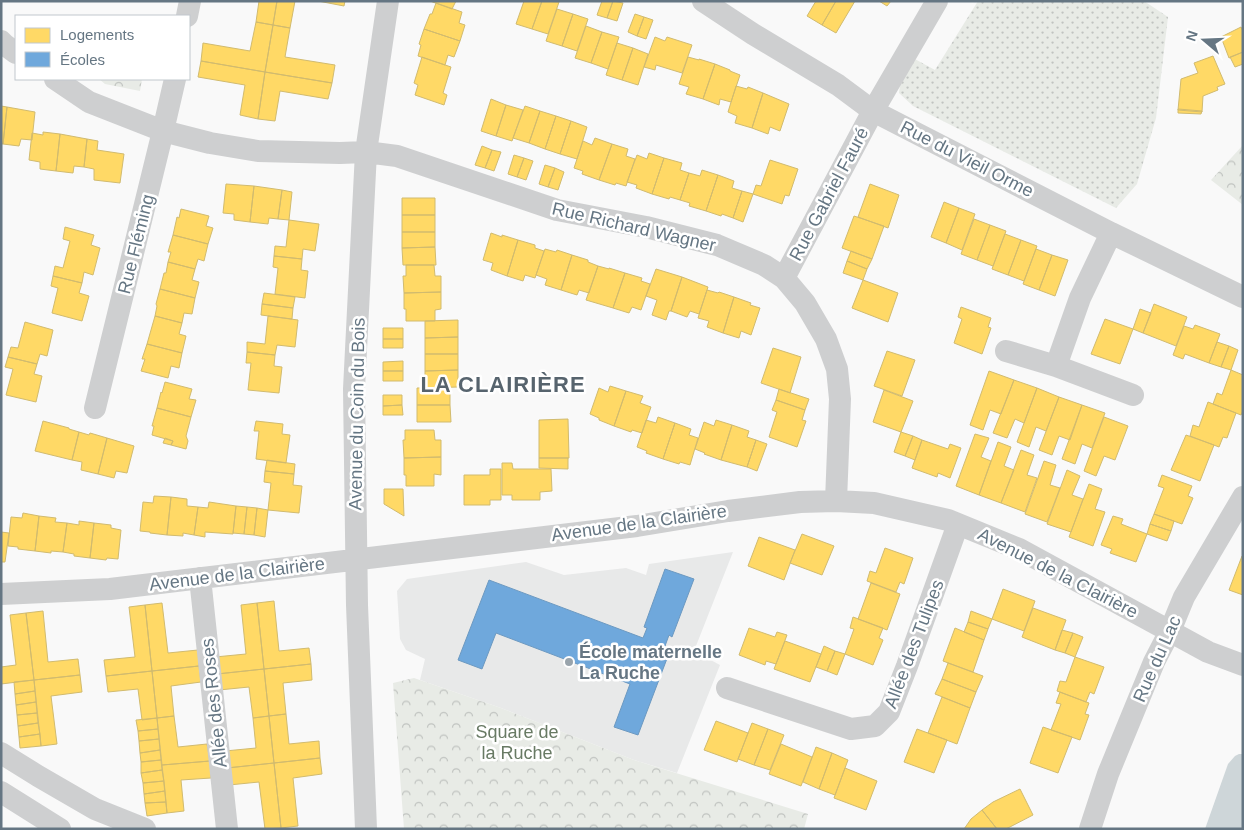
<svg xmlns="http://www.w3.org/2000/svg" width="1244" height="830" viewBox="0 0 1244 830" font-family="Arial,sans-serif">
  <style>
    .built { fill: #e8e9e9 }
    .grass { fill: url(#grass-dots) }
    .forest { fill: url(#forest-crowns) }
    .water { fill: #ced6d9 }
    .homes { fill: #ffd966; stroke: #d1bb6f }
    .schools { fill: #6fa8dc; stroke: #6c99c1 }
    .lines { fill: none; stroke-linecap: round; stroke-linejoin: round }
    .minor { stroke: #cecfd0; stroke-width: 22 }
    .poi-dot { fill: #99a4ac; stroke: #fff; stroke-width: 2 }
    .labels { text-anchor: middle; stroke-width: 5; stroke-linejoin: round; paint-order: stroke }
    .street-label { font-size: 18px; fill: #657683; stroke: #fff }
    .poi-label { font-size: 18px; font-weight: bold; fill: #657683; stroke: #fff; text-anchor: start }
    .park-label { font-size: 18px; fill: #687a64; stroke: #fff }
    .district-label { font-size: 22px; font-weight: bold; letter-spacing: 1px; fill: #57646e; stroke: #fff }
  </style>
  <defs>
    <pattern id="grass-dots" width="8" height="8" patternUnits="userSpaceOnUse" patternTransform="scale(1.25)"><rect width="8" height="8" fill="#e8ebe6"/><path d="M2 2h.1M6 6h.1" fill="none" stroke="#c0c3c0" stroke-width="1.8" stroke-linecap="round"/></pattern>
    <pattern id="forest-crowns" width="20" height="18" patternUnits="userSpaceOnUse" patternTransform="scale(1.25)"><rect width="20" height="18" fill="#e8ebe6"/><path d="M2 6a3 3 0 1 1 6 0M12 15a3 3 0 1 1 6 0" fill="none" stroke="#c0c3c0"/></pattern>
  </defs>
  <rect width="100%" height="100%" fill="#f9f9f9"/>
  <path class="built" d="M 733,552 L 694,651 L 720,665 L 677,773 L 634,760 L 501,708 L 420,680 L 425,659 L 406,650 L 400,639 L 397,591 L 407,579 L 526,562 L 564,575 L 626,568 L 646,575 L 649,564 Z"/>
  <path class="grass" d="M 978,1 L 1144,1 L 1168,17 L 1156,118 L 1137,184 L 1116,208 L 913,106 L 899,93 L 900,85 L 913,58 L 935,70 Z"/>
  <path class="forest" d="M 99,79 L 142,79 L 140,91 L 105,84 Z
    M 1243,145 L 1243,205 L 1211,180 Z
    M 414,678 L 501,708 L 634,760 L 808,814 L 804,829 L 404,829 L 393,683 Z"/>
  <path class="water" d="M 1239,754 L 1243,754 L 1243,829 L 1205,829 L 1228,764 L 1235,756 Z"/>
  <path class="homes" d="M 259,1 L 277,1 L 273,25 L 256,22 Z
    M 277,1 L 295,1 L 290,28 L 273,25 Z
    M 318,1 L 345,1 L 344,6 Z
    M 430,1 L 456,1 L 452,9 Z
    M 524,1 L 542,1 L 532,29 L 516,24 Z
    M 542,1 L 559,2 L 548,34 L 532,29 Z
    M 602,1 L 613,1 L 607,18 L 597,15 Z
    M 613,1 L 623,3 L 617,21 L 607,18 Z
    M 816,1 L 836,1 L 822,25 L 807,16 Z
    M 836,1 L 855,1 L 836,33 L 822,25 Z
    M 879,1 L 891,1 L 887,6 Z
    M 436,3 L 462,12 L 459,23 L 465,25 L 460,41 L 424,29 L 430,14 L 432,14 Z
    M 557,9 L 573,14 L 562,46 L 546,41 Z
    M 573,14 L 588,19 L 577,51 L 562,46 Z
    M 635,14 L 644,17 L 637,36 L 628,32 Z
    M 644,17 L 653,20 L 646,39 L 637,36 Z
    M 256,22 L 273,25 L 265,72 L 201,61 L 203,43 L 250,51 Z
    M 273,25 L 290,28 L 285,57 L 335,65 L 332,83 L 265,72 Z
    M 586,26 L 602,32 L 591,63 L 575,58 Z
    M 1241,27 L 1243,31 L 1243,52 L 1229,58 L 1221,37 Z
    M 424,29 L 460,41 L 454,57 L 448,55 L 445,65 L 418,56 L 421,45 L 419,44 Z
    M 602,32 L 619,37 L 608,69 L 591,63 Z
    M 655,37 L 665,41 L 667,37 L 692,45 L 682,73 L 656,65 L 655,70 L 644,67 Z
    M 617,43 L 633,48 L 622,80 L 606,75 Z
    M 633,48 L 648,54 L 638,85 L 622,80 Z
    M 1243,52 L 1243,64 L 1235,67 L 1230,57 Z
    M 1213,56 L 1225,84 L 1217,87 L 1218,90 L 1203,96 L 1202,112 L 1178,110 L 1181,79 L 1198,73 L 1194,63 Z
    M 422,57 L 451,67 L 443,93 L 447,95 L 444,105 L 415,95 L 418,85 L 414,83 Z
    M 688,57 L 699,60 L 699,59 L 715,64 L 703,99 L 686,94 L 689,87 L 679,84 Z
    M 201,61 L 265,72 L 258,119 L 240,115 L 245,85 L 198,77 Z
    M 715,64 L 730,70 L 730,71 L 740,75 L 731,102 L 720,99 L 719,105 L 703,99 Z
    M 265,72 L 332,83 L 328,99 L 280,91 L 275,121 L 258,119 Z
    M 736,86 L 747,89 L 748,87 L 763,93 L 752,128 L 735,123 L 737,116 L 728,112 Z
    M 763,93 L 789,104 L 780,131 L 770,127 L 768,134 L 752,128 Z
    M 491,99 L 506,105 L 496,136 L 481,131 Z
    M 506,105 L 523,110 L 512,141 L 496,136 Z
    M 1,106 L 7,107 L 3,144 L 1,144 Z
    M 525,106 L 540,111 L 529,143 L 513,138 Z
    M 7,107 L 35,112 L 32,140 L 21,139 L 19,146 L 3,144 Z
    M 1178,109 L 1202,111 L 1201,114 L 1178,113 Z
    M 540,111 L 556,116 L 545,149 L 529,143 Z
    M 556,116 L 571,121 L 560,154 L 545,149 Z
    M 571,121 L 587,127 L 577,159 L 560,154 Z
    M 43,132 L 60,134 L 56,171 L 40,169 L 40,162 L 29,160 L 32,133 L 43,135 Z
    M 60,134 L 87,139 L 84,167 L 74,166 L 73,173 L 56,171 Z
    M 595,138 L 612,144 L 599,180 L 582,174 L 583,171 L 574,168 L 583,141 L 592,145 Z
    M 87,139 L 98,141 L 97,150 L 124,154 L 120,183 L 94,180 L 94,169 L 84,167 Z
    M 612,144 L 628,149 L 626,156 L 635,159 L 626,186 L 616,183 L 615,185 L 599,180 Z
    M 482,146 L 492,150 L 485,168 L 475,165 Z
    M 492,150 L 501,152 L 494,171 L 485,168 Z
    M 649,153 L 664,158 L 652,194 L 636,188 L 637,185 L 627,182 L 637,155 L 647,159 Z
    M 514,155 L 524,158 L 517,177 L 508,174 Z
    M 524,158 L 533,161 L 526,180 L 517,177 Z
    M 664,158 L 682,163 L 680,170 L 689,173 L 680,200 L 670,197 L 669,199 L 652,194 Z
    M 770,160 L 798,169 L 789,196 L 785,195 L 782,204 L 753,194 L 756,185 L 761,186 Z
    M 545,165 L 555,168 L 548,187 L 539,184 Z
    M 555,168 L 564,172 L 558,190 L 548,187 Z
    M 702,170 L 718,175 L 706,211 L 689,206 L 690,203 L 680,200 L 689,173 L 700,176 Z
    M 718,175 L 734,181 L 732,188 L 742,191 L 733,218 L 722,214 L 721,216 L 706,211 Z
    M 226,184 L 254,186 L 250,222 L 234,220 L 234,214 L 223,213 Z
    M 870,184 L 899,195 L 888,228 L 858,217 Z
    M 254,186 L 282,190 L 278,219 L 269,218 L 268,224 L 250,222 Z
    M 282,190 L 292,192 L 289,220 L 278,219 Z
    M 742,191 L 753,194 L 743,222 L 733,218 Z
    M 402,198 L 435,198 L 435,215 L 402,215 Z
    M 944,202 L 959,208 L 946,243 L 931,237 Z
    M 959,208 L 975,214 L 962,250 L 946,243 Z
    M 181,209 L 209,216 L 206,226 L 213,228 L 208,244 L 173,235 L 177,217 L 179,218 Z
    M 402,215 L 435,215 L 435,232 L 402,232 Z
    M 854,216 L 884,226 L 872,259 L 842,248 Z
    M 974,219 L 990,225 L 977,260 L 961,254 Z
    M 289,220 L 319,224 L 315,251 L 303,249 L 302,259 L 274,256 L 275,246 L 286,247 Z
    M 990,225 L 1006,231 L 993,266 L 977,260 Z
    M 65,227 L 94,235 L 91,245 L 100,248 L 93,275 L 84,272 L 82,283 L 53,276 L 55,266 L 63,268 L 70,241 L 63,239 Z
    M 402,232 L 435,232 L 435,247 L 402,248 Z
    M 491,233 L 502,237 L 502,235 L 518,240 L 507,276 L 491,270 L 493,263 L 483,260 Z
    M 1005,234 L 1021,240 L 1008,275 L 992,269 Z
    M 173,235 L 208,244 L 204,261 L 198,259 L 195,269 L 168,262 L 171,252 L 168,252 Z
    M 518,240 L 535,245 L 535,248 L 544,251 L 535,278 L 525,275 L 523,281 L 507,276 Z
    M 1021,240 L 1037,246 L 1024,281 L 1008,275 Z
    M 435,247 L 436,265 L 403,265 L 402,248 Z
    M 545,249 L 556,252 L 557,250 L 572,255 L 561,290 L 545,285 L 547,279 L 536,275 Z
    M 1036,249 L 1052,255 L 1039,290 L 1023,284 Z
    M 851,251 L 872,259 L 867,269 L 847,261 Z
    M 572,255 L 588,260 L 588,262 L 598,266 L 589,293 L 579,290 L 577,295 L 561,290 Z
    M 1052,255 L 1068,260 L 1055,296 L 1039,290 Z
    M 274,256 L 302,259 L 301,270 L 308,271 L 305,298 L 275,294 L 278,268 L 273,267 Z
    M 847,261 L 867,269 L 863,280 L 843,273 Z
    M 168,262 L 195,269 L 192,280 L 199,282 L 195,298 L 160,289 L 164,273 L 166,273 Z
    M 406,265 L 434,265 L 435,276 L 441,276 L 441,292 L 404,293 L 403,276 L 406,276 Z
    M 598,266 L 609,269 L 609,268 L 625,273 L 613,308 L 586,300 Z
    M 656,269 L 682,277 L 671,311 L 669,311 L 666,320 L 652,315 L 657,300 L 646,296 Z
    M 625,273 L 642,278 L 641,281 L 650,284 L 641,310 L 632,307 L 629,313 L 613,308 Z
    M 53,276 L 82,283 L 79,293 L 89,296 L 82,321 L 52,313 L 58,288 L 51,286 Z
    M 682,277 L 708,287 L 699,314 L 690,311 L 687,317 L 671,311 Z
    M 863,280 L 898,293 L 888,322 L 852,308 Z
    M 160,289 L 195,298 L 192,314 L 184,313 L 182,323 L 155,316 L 157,306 L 156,304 Z
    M 707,290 L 718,293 L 719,292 L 734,297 L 723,333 L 707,327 L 709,321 L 698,318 Z
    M 441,292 L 441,309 L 435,310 L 435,321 L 406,321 L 406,309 L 404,309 L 404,293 Z
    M 264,293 L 295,297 L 293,308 L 262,304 Z
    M 734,297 L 751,303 L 750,305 L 760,308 L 751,335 L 741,331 L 739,338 L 723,333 Z
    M 262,304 L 293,308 L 292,319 L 261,315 Z
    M 1154,304 L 1187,317 L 1176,346 L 1143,333 Z
    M 961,307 L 991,318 L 988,327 L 991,328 L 982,354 L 954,343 L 962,319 L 958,317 Z
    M 1140,309 L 1151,313 L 1143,333 L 1133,329 Z
    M 155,316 L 182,323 L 179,334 L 186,336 L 182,353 L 147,344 Z
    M 268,316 L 298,320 L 295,347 L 277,345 L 275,355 L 247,352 L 247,342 L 265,344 Z
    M 1105,319 L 1133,329 L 1120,364 L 1091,354 Z
    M 458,320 L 458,337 L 425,338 L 425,321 Z
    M 25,322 L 53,330 L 47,356 L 40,354 L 37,364 L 8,357 L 11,347 L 18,348 Z
    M 1195,325 L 1220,334 L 1209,363 L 1185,354 L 1183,359 L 1173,355 L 1184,326 L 1193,329 Z
    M 383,328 L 403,328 L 403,339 L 383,339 Z
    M 458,337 L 458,354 L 425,354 L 425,338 Z
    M 383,339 L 403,339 L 403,348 L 383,348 Z
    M 1217,342 L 1229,346 L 1221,367 L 1209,363 Z
    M 147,344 L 182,353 L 179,368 L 171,366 L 168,378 L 141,371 L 145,359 L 142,359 Z
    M 1229,346 L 1238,350 L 1231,370 L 1221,367 Z
    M 773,348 L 801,357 L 790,393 L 761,383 Z
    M 887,351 L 915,360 L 902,396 L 874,386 Z
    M 247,352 L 275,355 L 274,366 L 282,367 L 279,393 L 248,390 L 251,363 L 246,363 Z
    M 425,354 L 458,354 L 458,370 L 425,371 Z
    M 8,357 L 37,364 L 34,374 L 42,376 L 36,402 L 6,395 L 13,369 L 5,367 Z
    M 403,361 L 403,371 L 383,371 L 383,362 Z
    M 458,370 L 458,387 L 425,388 L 425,371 Z
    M 1231,370 L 1243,375 L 1243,411 L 1241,415 L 1213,404 L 1217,393 L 1222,395 Z
    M 383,371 L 403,371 L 403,381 L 383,381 Z
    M 989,371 L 1014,380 L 1001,414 L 990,410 L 983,430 L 970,425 Z
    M 1014,380 L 1037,388 L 1024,423 L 1015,419 L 1007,438 L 993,433 Z
    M 165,382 L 192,389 L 189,399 L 196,400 L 191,417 L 157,408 L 161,392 L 162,393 Z
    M 610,386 L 626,391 L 614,426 L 599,420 L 599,418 L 590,414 L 599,388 L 608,392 Z
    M 450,387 L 450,405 L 417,405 L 417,388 Z
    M 1037,388 L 1059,397 L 1046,431 L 1036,427 L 1029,447 L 1017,442 Z
    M 779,389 L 809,399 L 805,410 L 776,400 Z
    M 884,390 L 913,401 L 901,432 L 873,422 Z
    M 626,391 L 643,396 L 640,403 L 651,407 L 642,433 L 632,430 L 631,432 L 614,426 Z
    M 383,395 L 402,395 L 402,405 L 383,406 Z
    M 1059,397 L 1082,405 L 1070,440 L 1059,436 L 1052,455 L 1039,450 Z
    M 776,400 L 805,410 L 802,420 L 806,421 L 797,447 L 769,437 L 777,412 L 772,410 Z
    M 1208,402 L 1236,413 L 1227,438 L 1223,437 L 1219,447 L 1190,436 L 1193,425 L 1199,427 Z
    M 402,405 L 403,415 L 383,415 L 383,406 Z
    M 417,405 L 450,405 L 451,422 L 417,422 Z
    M 1082,405 L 1105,413 L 1092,448 L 1082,444 L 1075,464 L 1062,459 Z
    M 157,408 L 191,417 L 186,436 L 188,441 L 186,449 L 171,445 L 173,441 L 152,435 L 154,426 L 152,426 Z
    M 658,417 L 675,423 L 663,459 L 646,453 L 647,451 L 637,447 L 646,420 L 656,423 Z
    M 1104,417 L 1128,426 L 1115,460 L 1104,456 L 1096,476 L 1084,471 Z
    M 568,419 L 569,458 L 539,458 L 539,420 Z
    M 716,420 L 732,425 L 721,460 L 704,454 L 705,453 L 695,449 L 704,422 L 714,426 Z
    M 43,421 L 69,428 L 69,429 L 79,432 L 72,460 L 35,451 Z
    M 256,421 L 283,424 L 282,434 L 290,435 L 286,463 L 256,459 L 259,431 L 254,431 Z
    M 675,423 L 691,429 L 689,435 L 698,438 L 690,465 L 680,462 L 679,464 L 663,459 Z
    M 732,425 L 749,431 L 747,437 L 756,440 L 747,467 L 721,460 Z
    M 405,430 L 434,430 L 435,440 L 441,440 L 441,457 L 404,458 L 403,440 L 405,440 Z
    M 79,432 L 89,435 L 90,433 L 107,438 L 98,474 L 81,470 L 82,462 L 72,460 Z
    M 901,432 L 913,436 L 905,456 L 894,452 Z
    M 975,434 L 989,438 L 981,457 L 991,461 L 979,495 L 956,486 Z
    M 1186,435 L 1214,445 L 1200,481 L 1171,470 Z
    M 913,436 L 922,440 L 915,460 L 905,456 Z
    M 107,438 L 134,446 L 127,473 L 116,471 L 114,478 L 98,474 Z
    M 165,438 L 173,441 L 171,445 L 163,443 Z
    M 756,440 L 767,444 L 757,471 L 747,467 Z
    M 922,440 L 948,449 L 950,444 L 961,448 L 950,478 L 938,473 L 937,477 L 912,468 Z
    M 998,442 L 1011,447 L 1004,466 L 1014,470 L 1001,503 L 979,495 Z
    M 1021,450 L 1034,455 L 1027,475 L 1037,478 L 1025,512 L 1001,503 Z
    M 441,457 L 441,475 L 434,474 L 434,486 L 406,486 L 406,475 L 404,475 L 404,458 Z
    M 539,458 L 568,458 L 568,469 L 539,468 Z
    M 267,460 L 295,464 L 294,474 L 265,471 Z
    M 1044,461 L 1056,465 L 1050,485 L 1060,488 L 1047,522 L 1025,514 Z
    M 502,463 L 512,463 L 513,469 L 551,469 L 552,491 L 540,492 L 540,500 L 512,500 L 512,495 L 502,495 Z
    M 490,469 L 501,469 L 501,500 L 490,500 L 490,505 L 464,505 L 464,475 L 490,475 Z
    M 1067,470 L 1080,476 L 1072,495 L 1083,499 L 1071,532 L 1047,524 Z
    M 265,471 L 294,474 L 293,485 L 302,486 L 299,513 L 268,510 L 271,483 L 264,482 Z
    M 1162,475 L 1192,486 L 1188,496 L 1193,498 L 1182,524 L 1154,514 L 1164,488 L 1158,486 Z
    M 1089,484 L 1102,489 L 1095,509 L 1105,512 L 1093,546 L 1069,537 Z
    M 384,489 L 403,489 L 404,516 L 384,504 Z
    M 154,496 L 171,497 L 167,535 L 150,533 L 150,532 L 140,531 L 143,502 L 153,503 Z
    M 171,497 L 187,499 L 187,506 L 198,507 L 194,535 L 183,533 L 183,536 L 167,535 Z
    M 209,502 L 236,506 L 233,534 L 205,532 L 205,537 L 194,535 L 198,507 L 208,508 Z
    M 236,506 L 247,507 L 244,534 L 233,533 Z
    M 247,507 L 257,508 L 254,535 L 244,534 Z
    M 257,508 L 268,510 L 265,537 L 254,535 Z
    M 23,513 L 39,516 L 35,551 L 18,549 L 18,547 L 8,546 L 11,517 L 22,518 Z
    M 1154,514 L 1174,521 L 1171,531 L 1150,524 Z
    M 39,516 L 56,518 L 55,522 L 67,523 L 63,552 L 51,551 L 51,553 L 35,551 Z
    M 1113,516 L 1123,519 L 1121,524 L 1147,534 L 1136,562 L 1110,553 L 1112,549 L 1101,545 Z
    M 79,521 L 94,523 L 90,558 L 74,556 L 74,554 L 63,552 L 67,523 L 79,525 Z
    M 94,523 L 111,525 L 111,528 L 121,530 L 118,559 L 107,558 L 106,560 L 90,558 Z
    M 1150,524 L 1171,531 L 1167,541 L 1147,534 Z
    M 1,532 L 9,533 L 5,562 L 1,562 Z
    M 802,534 L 834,546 L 822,575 L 790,563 Z
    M 759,537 L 795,550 L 784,580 L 748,566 Z
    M 885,548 L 913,558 L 904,584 L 900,582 L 896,592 L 867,581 L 870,571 L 876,573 Z
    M 1242,556 L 1243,556 L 1243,595 L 1229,590 Z
    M 871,583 L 900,594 L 887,630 L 858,619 Z
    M 1003,589 L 1035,601 L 1024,631 L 992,619 Z
    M 274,601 L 279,651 L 309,648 L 311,664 L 264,669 L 257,603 Z
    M 162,603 L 168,653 L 198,650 L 199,666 L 152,671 L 145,605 Z
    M 257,603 L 264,669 L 217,674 L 215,657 L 246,654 L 241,605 Z
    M 145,605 L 152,671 L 106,676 L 104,660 L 135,657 L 129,607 Z
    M 1033,608 L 1066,620 L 1055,650 L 1022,637 Z
    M 43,611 L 48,662 L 78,659 L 80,675 L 34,680 L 26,613 Z
    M 971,611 L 992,619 L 988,629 L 968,622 Z
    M 26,613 L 34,680 L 1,684 L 1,667 L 16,665 L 10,615 Z
    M 853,617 L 883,628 L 879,638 L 883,640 L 873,665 L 845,654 L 854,629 L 850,628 Z
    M 968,622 L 988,629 L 984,640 L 964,632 Z
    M 749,628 L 775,637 L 777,632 L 787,635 L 776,664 L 766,661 L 765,665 L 739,655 Z
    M 955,628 L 984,640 L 973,672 L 943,661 Z
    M 1062,630 L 1073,633 L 1065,653 L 1055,650 Z
    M 1073,633 L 1083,637 L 1075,657 L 1065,653 Z
    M 785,641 L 821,654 L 810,682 L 774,669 Z
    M 824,646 L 835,651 L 827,671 L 816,667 Z
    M 835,651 L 845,654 L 837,675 L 827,671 Z
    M 1075,657 L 1104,667 L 1094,694 L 1090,692 L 1086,702 L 1057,691 L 1060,681 L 1066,682 Z
    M 948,663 L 983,676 L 976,692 L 942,679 Z
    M 311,664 L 312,680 L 283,683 L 286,714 L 269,716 L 264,669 Z
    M 199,666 L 201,682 L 171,686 L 174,716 L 157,718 L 152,671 Z
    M 264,669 L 269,716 L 253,718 L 249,687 L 219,690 L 217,674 Z
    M 152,671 L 157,718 L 142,720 L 138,689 L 108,692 L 106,676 Z
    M 80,675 L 82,692 L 51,696 L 57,744 L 41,746 L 34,680 Z
    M 942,679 L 976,692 L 970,708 L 935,694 Z
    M 34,680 L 35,691 L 15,694 L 14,682 Z
    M 35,691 L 36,702 L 16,705 L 15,694 Z
    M 1060,692 L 1089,703 L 1085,714 L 1089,715 L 1080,740 L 1051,730 L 1061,704 L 1056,703 Z
    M 942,697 L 970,708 L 957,744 L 928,733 Z
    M 36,702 L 37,713 L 17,715 L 16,705 Z
    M 37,713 L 38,723 L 18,726 L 17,715 Z
    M 286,714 L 289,744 L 319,741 L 320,758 L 274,763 L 269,716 Z
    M 174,716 L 178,747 L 207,744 L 210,761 L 162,765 L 157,718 Z
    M 269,716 L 274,763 L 227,768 L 225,751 L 256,748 L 253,718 Z
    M 157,718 L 158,729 L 138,731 L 136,720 Z
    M 716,721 L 748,733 L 737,762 L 704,750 Z
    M 38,723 L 40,734 L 19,737 L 18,726 Z
    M 752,723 L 768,729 L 754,765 L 738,759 Z
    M 1043,727 L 1072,737 L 1058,773 L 1030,763 Z
    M 158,729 L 159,739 L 139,741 L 138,731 Z
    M 768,729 L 784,735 L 770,770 L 754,765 Z
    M 917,729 L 947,740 L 934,773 L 904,762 Z
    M 40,734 L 41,746 L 20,748 L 19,737 Z
    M 159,739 L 160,750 L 140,753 L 139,741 Z
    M 781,744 L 812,757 L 801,786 L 769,774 Z
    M 816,747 L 832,753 L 819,789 L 803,782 Z
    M 160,750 L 161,760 L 141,762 L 140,753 Z
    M 832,753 L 848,760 L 835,795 L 819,789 Z
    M 320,758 L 322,774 L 293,778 L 298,826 L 281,828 L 274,763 Z
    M 161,760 L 162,770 L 141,773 L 141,762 Z
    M 210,761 L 211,778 L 181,780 L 184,811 L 167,813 L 162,765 Z
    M 274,763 L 281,828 L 265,829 L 259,782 L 229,785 L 227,768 Z
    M 845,768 L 877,781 L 866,810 L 834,798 Z
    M 162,770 L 164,781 L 143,783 L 141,773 Z
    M 164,781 L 165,791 L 144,794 L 143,783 Z
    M 1020,789 L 1033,815 L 1006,829 L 997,829 L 982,810 L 993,802 Z
    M 165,791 L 166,802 L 145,803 L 144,794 Z
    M 166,802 L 167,813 L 147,816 L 145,803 Z
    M 982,810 L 997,829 L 964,829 L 971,819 Z"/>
  <path class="schools" d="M 665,569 L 694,579 L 672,637 L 669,635 L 665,646 L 671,648 L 638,735 L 614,727 L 630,684 L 496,633 L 482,669 L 458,660 L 489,580 L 643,638 L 647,628 L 644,627 Z"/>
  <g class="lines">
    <path class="minor" d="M 703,1 L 753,34 L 838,85 L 873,111 L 1111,233 L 1243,297
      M 187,16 L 190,1
      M 1,41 L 5,45 L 16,53
      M 55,79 L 89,102 L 163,131 L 210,143 L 258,151 L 340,153 L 366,152 L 397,156 L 557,210 L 646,227 L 717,245 L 764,265 L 784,278 L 805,303 L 826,339 L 837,369 L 840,399 L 836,501
      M 784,278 L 873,111 L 937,1
      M 1006,351 L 1056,366 L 1133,395
      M 1056,366 L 1080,298 L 1111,233
      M 95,408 L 163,131 L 175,79
      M 200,578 L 227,829
      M 1,594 L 110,589 L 637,526 L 728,511 L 800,502 L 836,501 L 874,503 L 948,520 L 1019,549 L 1208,652 L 1243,665
      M 727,688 L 851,729 L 875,726 L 889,712 L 907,666 L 958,524
      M 1,753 L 38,776 L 95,809 L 145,829
      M 1,792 L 60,829
      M 366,829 L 357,605 L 354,389 L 366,152 L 388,1
      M 1090,829 L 1108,774 L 1154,662 L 1170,631 L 1184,597 L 1243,497"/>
  </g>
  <circle class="poi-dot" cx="569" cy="662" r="5"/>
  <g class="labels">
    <g class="street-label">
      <text transform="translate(967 159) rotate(27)" y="6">Rue du Vieil Orme</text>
      <text transform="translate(829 194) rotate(-62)" y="6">Rue Gabriel Fauré</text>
      <text transform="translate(634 227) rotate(13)" y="6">Rue Richard Wagner</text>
      <text transform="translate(136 244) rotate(-76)" y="6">Rue Fléming</text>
      <text transform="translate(357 414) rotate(-89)" y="6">Avenue du Coin du Bois</text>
      <text transform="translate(639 523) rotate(-8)" y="6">Avenue de la Clairière</text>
      <text transform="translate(1058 573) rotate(27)" y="6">Avenue de la Clairière</text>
      <text transform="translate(237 574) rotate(-7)" y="6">Avenue de la Clairière</text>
      <text transform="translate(914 644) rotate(-69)" y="6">Allée des Tulipes</text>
      <text transform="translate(1157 659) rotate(-66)" y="6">Rue du Lac</text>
      <text transform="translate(214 703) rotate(-96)" y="6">Allée des Roses</text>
    </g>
    <g class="poi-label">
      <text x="579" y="658">École maternelle<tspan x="579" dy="21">La Ruche</tspan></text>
    </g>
    <g class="park-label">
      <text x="517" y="738">Square de<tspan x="517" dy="21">la Ruche</tspan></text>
    </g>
    <g class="district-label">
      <text x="503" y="392">LA CLAIRIÈRE</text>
    </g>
  </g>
  <rect width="1244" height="830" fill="none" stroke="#657683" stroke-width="5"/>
  <rect x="15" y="15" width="175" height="65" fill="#ffffff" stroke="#c1c8cd"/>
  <rect x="25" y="28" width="25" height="15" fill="#ffd966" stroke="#c1c8cd"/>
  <text x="60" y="40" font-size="15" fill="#657683">Logements</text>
  <rect x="25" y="52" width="25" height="15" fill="#6fa8dc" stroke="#c1c8cd"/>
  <text x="60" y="65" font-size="15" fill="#657683">Écoles</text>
  <g transform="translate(1204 40) rotate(289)" stroke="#ffffff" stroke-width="4" paint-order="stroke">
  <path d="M0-4L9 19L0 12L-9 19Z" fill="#657683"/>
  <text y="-8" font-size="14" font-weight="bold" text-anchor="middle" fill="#657683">N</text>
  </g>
</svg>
